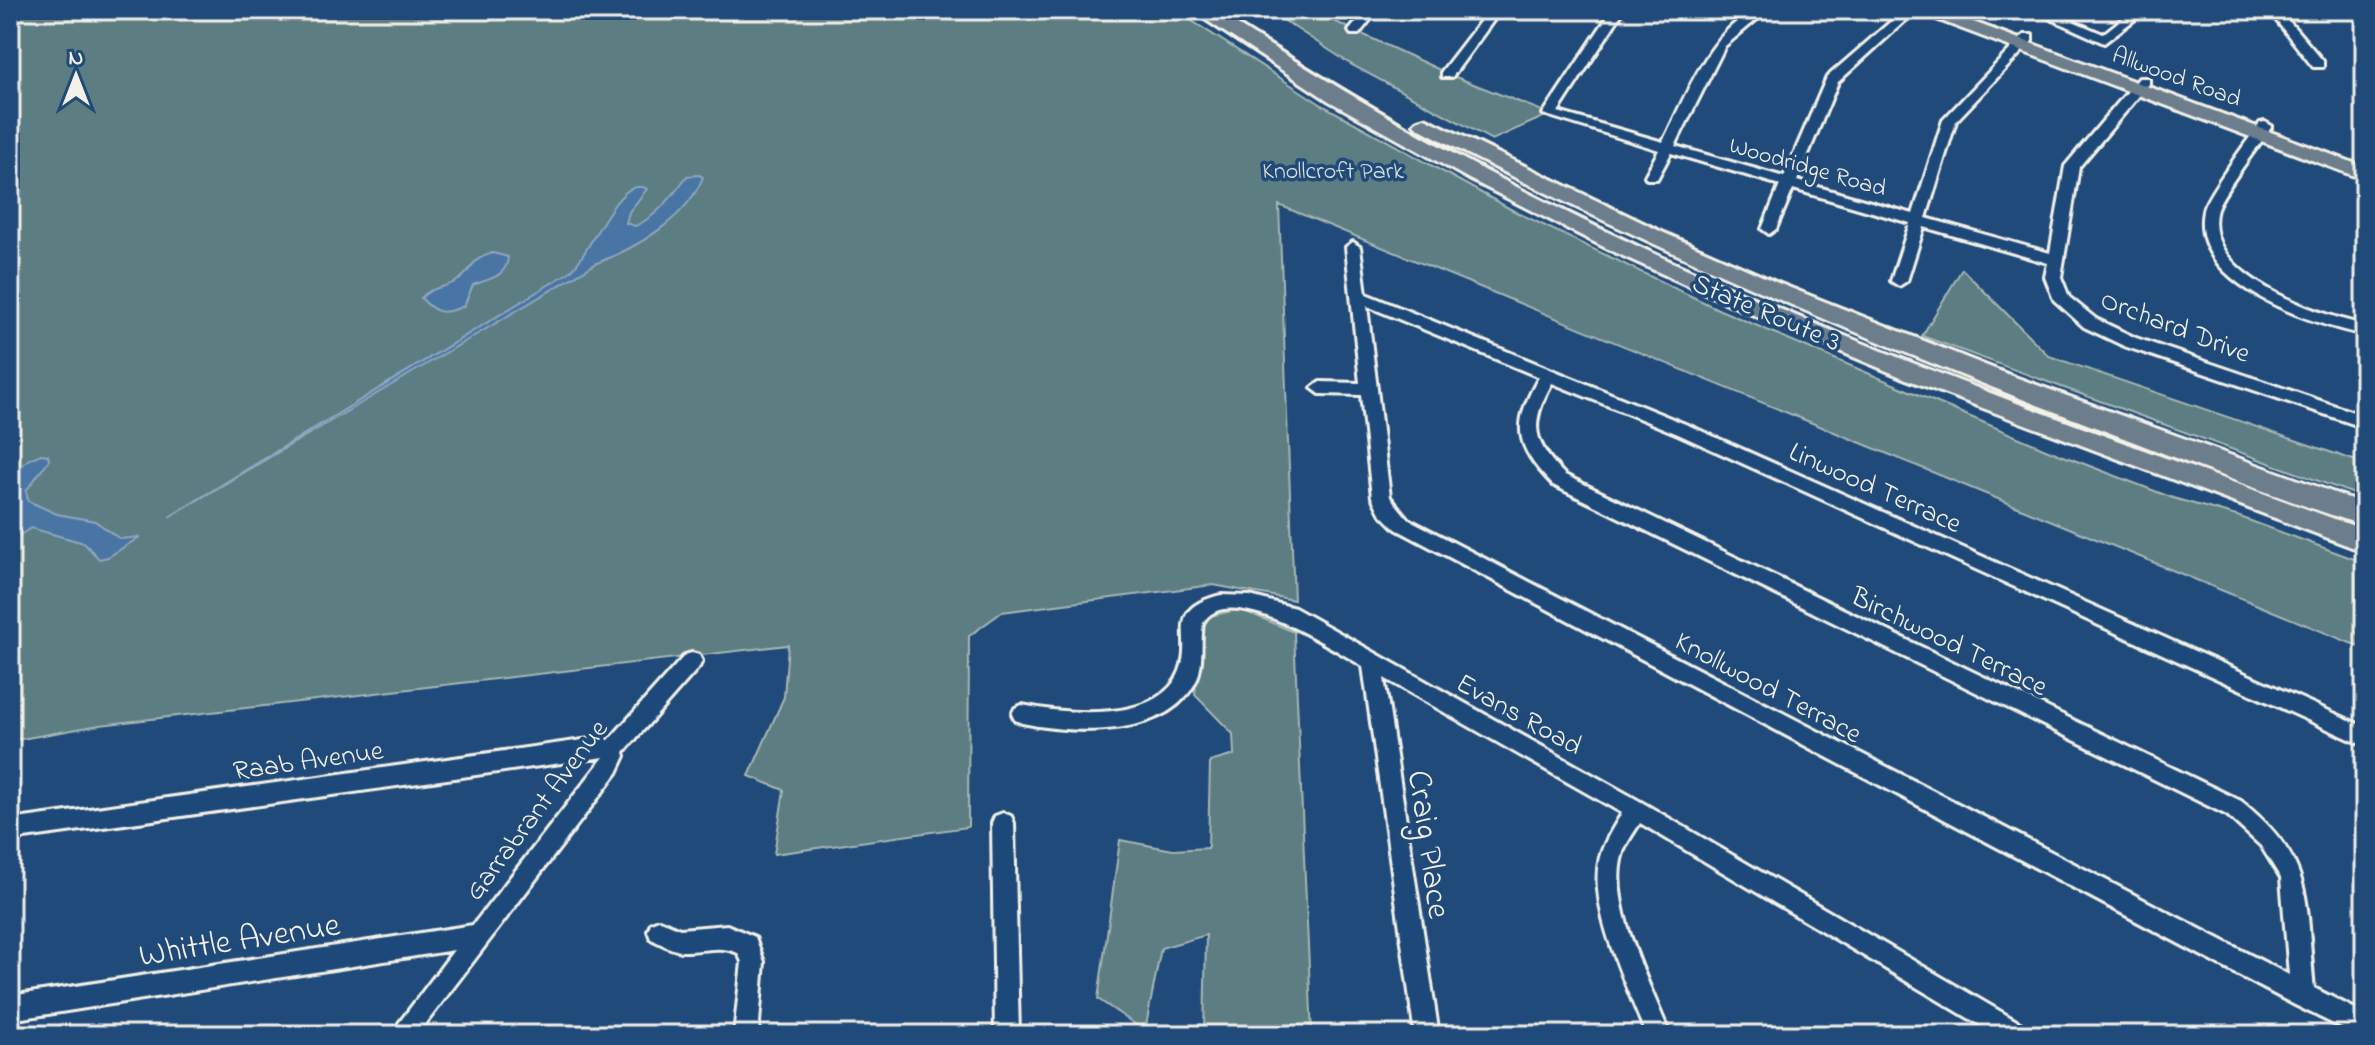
<svg xmlns="http://www.w3.org/2000/svg" width="2375" height="1045" viewBox="0 0 2375 1045" font-family="'Indie Flower',sans-serif">
  <style>
    .green { fill: #5c7d81; stroke: #a8b7b4; stroke-width: 2 }
    .water { fill: #4975a4; stroke: #8da7bf; stroke-width: 2 }
    .lines { fill: none; stroke-linecap: round; stroke-linejoin: round }
    .minor-casing { stroke: #f4f1e8; stroke-width: 6 }
    .major-casing { stroke: #f4f1e8; stroke-width: 6 }
    .highway-casing { stroke: #f4f1e8; stroke-width: 6 }
    .minor { fill: #1f4a7a; fill-rule: evenodd }
    .major { fill: #6c7d8b; fill-rule: evenodd }
    .highway { fill: #6c7d8b; fill-rule: evenodd }
    .labels { text-anchor: middle; stroke-width: 7; stroke-linejoin: round; paint-order: stroke }
    .far-street-label { font-size: 24px; fill: #f4f1e8; stroke: #1f4a7a }
    .far-park-label { font-size: 24px; fill: #dde0d9; stroke: #1f4a7a }
    .street-label { font-size: 28px; fill: #f4f1e8; stroke: #1f4a7a }
    .near-street-label { font-size: 34px; fill: #f4f1e8; stroke: #1f4a7a }
  </style>
  <rect width="100%" height="100%" fill="#1f4a7a"/>
  <filter id="ink" filterUnits="userSpaceOnUse"><feTurbulence type="fractalNoise" baseFrequency=".0125" numOctaves="2"/><feDisplacementMap in="SourceGraphic" scale="16" xChannelSelector="R" yChannelSelector="G"/><feConvolveMatrix kernelMatrix="1 2 1 2 8 2 1 2 1" color-interpolation-filters="sRGB"/></filter>
  <g filter="url(#ink)">
    <path class="green" d="M 10,10 L 1175,10 L 1322,105 L 1514,211 L 1720,310 L 2048,450 L 2173,498 L 2240,517 L 2365,563 L 2365,649 L 1279,205 L 1294,600 L 1213,585 L 1002,612 L 969,636 L 968,827 L 774,854 L 784,790 L 749,776 L 784,697 L 788,645 L 100,725 L 10,741 Z
      M 1268,10 L 1310,10 L 1453,76 L 1550,114 L 1492,140 L 1352,65 Z
      M 1962,269 L 2049,356 L 2365,464 L 2365,498 L 1922,336 Z
      M 1240,609 L 1294,632 L 1312,1035 L 1204,1035 L 1206,935 L 1161,948 L 1145,1031 L 1098,999 L 1120,840 L 1173,850 L 1208,848 L 1210,762 L 1234,755 L 1233,734 L 1195,695 L 1202,618 Z"/>
    <path class="water" d="M 699,175 L 703,177 C 687,219 636,248 597,263 L 169,517 L 568,273 C 590,258 617,172 647,189 L 629,212 L 626,223 L 635,226 C 657,217 674,194 687,176 Z
      M 493,253 L 508,257 C 507,277 489,279 473,285 L 464,306 C 444,315 435,314 421,298 C 430,287 445,288 457,281 C 474,271 467,260 493,253 Z
      M 41,454 L 48,455 L 49,460 L 26,491 L 28,501 L 57,514 L 95,521 L 120,539 L 140,537 L 108,557 L 99,559 L 84,543 L 31,528 L 20,535 L 10,531 L 10,477 L 29,459 Z"/>
    <g class="lines">
      <g class="minor-casing">
        <path id="minor" d="M 1366,10 L 1378,10 L 1359,34 L 1351,34 L 1349,31 Z
          M 1489,10 L 1501,10 L 1452,77 L 1442,77 L 1442,71 Z
          M 1612,10 L 1624,10 L 1558,112 L 1663,142 C 1683,103 1717,10 1768,10 L 1725,46 L 1675,146 L 1784,177 L 1827,77 L 1904,10 L 1917,10 L 1838,82 L 1797,181 L 1913,214 L 1943,120 L 2024,35 L 2032,35 L 2032,41 L 1956,121 L 1926,218 L 2050,253 L 2065,166 L 2139,78 L 2149,78 L 2149,84 L 2079,167 L 2061,277 L 2069,297 L 2096,319 L 2136,338 L 2365,416 L 2365,428 L 2124,346 L 2084,327 L 2054,300 L 2045,277 L 2048,263 L 1924,227 L 1907,281 L 1899,286 L 1891,281 L 1910,223 L 1793,189 L 1776,229 L 1769,234 L 1762,229 L 1780,185 L 1671,153 L 1657,179 L 1647,179 L 1645,176 L 1659,150 L 1543,114 Z
          M 2031,10 L 2047,10 L 2103,34 L 2133,10 L 2147,10 L 2104,43 Z
          M 2276,10 L 2288,10 L 2288,20 L 2323,61 L 2323,67 L 2313,67 L 2276,20 Z
          M 2265,122 L 2272,126 C 2261,143 2221,194 2217,209 C 2199,275 2319,315 2365,325 L 2365,335 C 2311,324 2189,284 2203,211 C 2205,197 2249,139 2260,123 Z
          M 1353,242 L 1360,247 L 1366,294 L 1690,426 L 2365,727 L 2365,746 L 1678,434 L 1552,383 C 1529,424 1532,442 1565,475 L 2241,801 C 2316,861 2305,900 2314,988 L 2365,1014 L 2365,1035 L 2356,1035 L 2295,1005 L 1396,529 L 1380,513 L 1372,497 L 1361,395 L 1320,394 L 1312,388 L 1320,382 L 1360,383 L 1346,247 ZM 1367,306 L 1539,377 C 1512,425 1514,445 1553,485 L 2227,815 L 2261,846 L 2281,878 L 2289,975 L 1408,519 L 1390,497 Z
          M 1221,595 L 1250,596 L 1295,608 L 1643,803 L 2027,1027 L 2031,1035 L 1997,1035 L 1640,823 C 1633,834 1625,844 1622,856 C 1608,906 1652,988 1670,1035 L 1646,1035 C 1628,987 1587,908 1600,857 C 1604,841 1614,827 1622,813 L 1384,678 L 1439,1035 L 1415,1035 L 1363,666 C 1334,650 1227,578 1203,623 C 1200,641 1204,661 1197,679 C 1170,739 1075,734 1022,723 L 1015,720 L 1012,714 L 1015,708 L 1022,705 C 1065,714 1159,724 1180,671 C 1194,635 1163,609 1221,595 Z
          M 692,653 L 699,655 L 702,661 L 699,667 L 624,752 L 625,756 L 617,773 L 417,1035 L 390,1035 L 454,950 L 10,1020 L 10,996 L 473,925 L 604,757 L 10,840 L 10,820 L 597,738 L 609,740 L 685,655 Z
          M 1003,813 L 1011,816 L 1014,823 L 1019,1035 L 995,1035 L 992,823 L 995,816 Z
          M 659,920 L 680,929 L 727,925 L 755,937 L 764,962 L 758,1035 L 734,1035 L 742,962 L 738,953 C 719,944 702,952 681,951 C 671,950 660,943 651,939 L 648,931 L 651,923 Z"/>
      </g>
      <g class="major-casing">
        <path id="major" d="M 1918,10 L 1941,10 L 2365,167 L 2365,180 L 1920,13 Z"/>
      </g>
      <g class="highway-casing">
        <path id="highway" d="M 1191,10 L 1214,10 C 1302,66 1390,120 1482,169 C 1763,318 2067,422 2365,530 L 2365,552 L 1906,379 L 1758,317 L 1612,251 L 1469,179 L 1329,101 Z
          M 1425,118 L 1662,232 L 1778,283 L 2015,377 L 2365,504 L 2365,526 C 2271,496 2179,459 2087,424 C 1858,337 1635,242 1418,128 L 1414,124 L 1418,120 Z"/>
      </g>
      <use href="#minor" class="minor"/>
      <use href="#major" class="major"/>
      <use href="#highway" class="highway"/>
    </g>
  </g>
  <g class="labels">
    <g class="far-street-label">
      <text transform="translate(2177 76) rotate(20)" y="8">Allwood Road</text>
      <text transform="translate(1808 166) rotate(16)" y="8">Woodridge Road</text>
    </g>
    <g class="far-park-label">
      <text x="1333" y="178">Knollcroft Park</text>
    </g>
    <g class="street-label">
      <text transform="translate(1767 311) rotate(23)" y="10">State Route 3</text>
      <text transform="translate(2176 325) rotate(21)" y="10">Orchard Drive</text>
      <text transform="translate(1876 486) rotate(24)" y="10">Linwood Terrace</text>
      <text transform="translate(1950 640) rotate(26)" y="10">Birchwood Terrace</text>
      <text transform="translate(1769 686) rotate(28)" y="10">Knollwood Terrace</text>
      <text transform="translate(1520 713) rotate(29)" y="10">Evans Road</text>
      <text transform="translate(308 759) rotate(-8)" y="10">Raab Avenue</text>
      <text transform="translate(535 809) rotate(-53)" y="10">Garrabrant Avenue</text>
    </g>
    <g class="near-street-label">
      <text transform="translate(1431 844) rotate(82)" y="12">Craig Place</text>
      <text transform="translate(239 938) rotate(-9)" y="12">Whittle Avenue</text>
    </g>
  </g>
  <rect width="2375" height="1045" fill="none" stroke="#1f4a7a" stroke-width="40"/>
  <rect x="20" y="20" width="2335" height="1005" fill="none" stroke="#f4f1e8" stroke-width="3" filter="url(#ink)"/>
  <g transform="translate(76 76)" stroke="#1f4a7a" stroke-width="6" paint-order="stroke">
  <path d="M0-6L14 30L0 20L-14 30Z" fill="#f4f1e8"/>
  <text y="-12" font-size="22" font-weight="bold" text-anchor="middle" fill="#f4f1e8">N</text>
  </g>
</svg>
